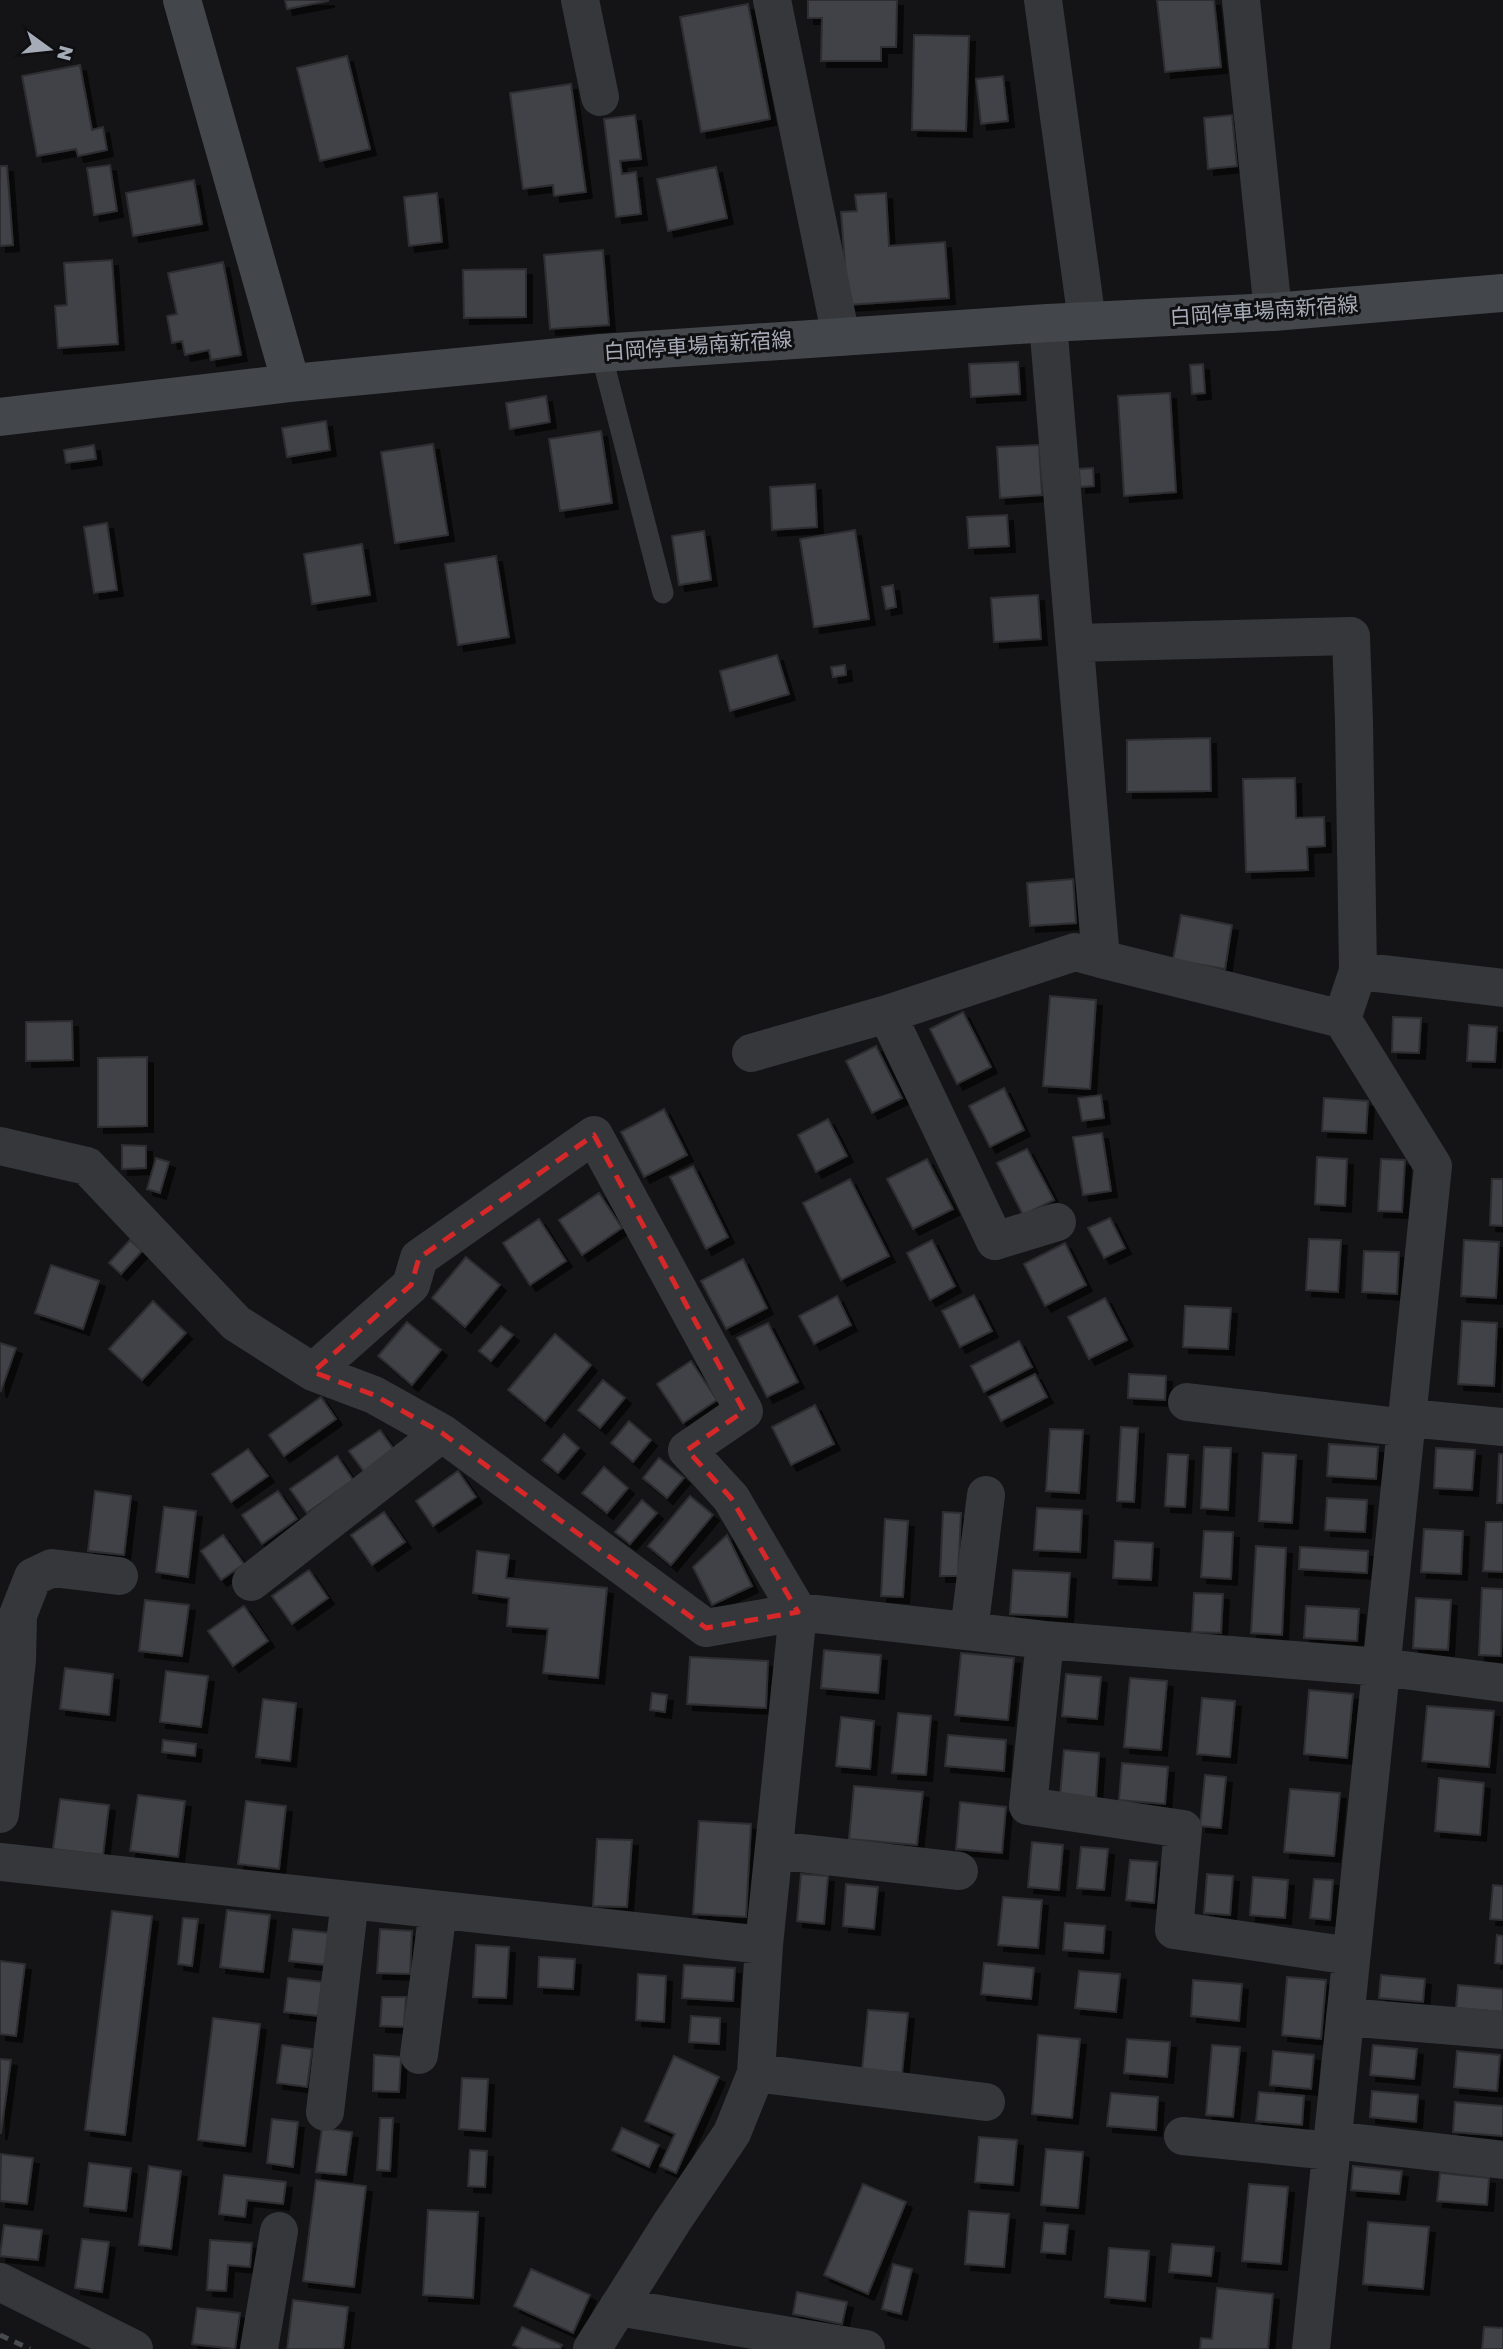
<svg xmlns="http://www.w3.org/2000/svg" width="1503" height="2349" viewBox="0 0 1503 2349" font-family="'Golos Text','Noto Sans JP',sans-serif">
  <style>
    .building { fill: #404246; stroke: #2e2e32; stroke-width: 2; filter: url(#shadow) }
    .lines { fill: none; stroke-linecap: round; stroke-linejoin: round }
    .lane { stroke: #35373b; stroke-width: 21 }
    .street { stroke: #35373b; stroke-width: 38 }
    .secondary { stroke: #43464b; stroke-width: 38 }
    .rail { stroke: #484b50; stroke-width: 5; stroke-dasharray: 9 7; stroke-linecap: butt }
    .marked { fill: none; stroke: #d62828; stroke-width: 5; stroke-dasharray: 14 9; stroke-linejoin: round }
    .labels { text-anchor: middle; stroke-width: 6; stroke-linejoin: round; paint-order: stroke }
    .street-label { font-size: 21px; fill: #a6acb7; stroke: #0f0f11 }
  </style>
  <defs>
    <filter id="shadow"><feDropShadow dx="6" dy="6" stdDeviation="0" flood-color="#0009"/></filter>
  </defs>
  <rect width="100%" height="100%" fill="#141416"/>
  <path class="building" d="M 285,0 L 328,0 L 328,1 L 287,9 Z
    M 808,0 L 897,0 L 896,47 L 881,47 L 881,61 L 821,61 L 822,18 L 808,18 Z
    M 1157,0 L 1214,0 L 1221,67 L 1165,72 Z
    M 748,4 L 770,119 L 701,132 L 680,17 Z
    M 914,35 L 969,36 L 966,131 L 912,130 Z
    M 347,56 L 370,149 L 320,161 L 297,68 Z
    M 80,65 L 92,130 L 103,127 L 107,150 L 78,156 L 76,149 L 37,156 L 22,76 Z
    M 1003,76 L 1008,121 L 981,124 L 976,79 Z
    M 571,84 L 586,192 L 554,196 L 553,185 L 523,189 L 510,93 Z
    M 635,115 L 641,159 L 620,161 L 622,174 L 636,172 L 641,214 L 616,217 L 604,119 Z
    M 1232,115 L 1237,166 L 1208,169 L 1204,118 Z
    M 110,165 L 117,211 L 94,215 L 87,168 Z
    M 0,166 L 7,166 L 13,245 L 0,246 Z
    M 716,167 L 727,218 L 668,231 L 657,179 Z
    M 194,180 L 202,224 L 133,236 L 126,193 Z
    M 437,193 L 442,242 L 409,246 L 404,197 Z
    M 886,193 L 889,246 L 945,242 L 949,298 L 848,305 L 841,212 L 857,211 L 855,195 Z
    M 603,250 L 609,325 L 550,329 L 544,255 Z
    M 112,260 L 118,344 L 58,348 L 55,306 L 67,305 L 64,263 Z
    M 223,262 L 241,355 L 211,360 L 209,350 L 185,355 L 182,341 L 172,343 L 167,316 L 177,314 L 168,273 Z
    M 526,269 L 526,317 L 464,318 L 463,270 Z
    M 1018,362 L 1020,394 L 971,397 L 969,364 Z
    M 1203,364 L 1205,393 L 1192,394 L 1190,365 Z
    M 1170,393 L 1176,492 L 1124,496 L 1118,396 Z
    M 546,396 L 550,422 L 510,429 L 506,403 Z
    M 326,421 L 330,450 L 287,457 L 282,428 Z
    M 601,431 L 612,503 L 560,511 L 549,439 Z
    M 433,444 L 448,535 L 395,543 L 381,452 Z
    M 94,445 L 96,459 L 66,463 L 64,450 Z
    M 1039,445 L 1042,495 L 1000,498 L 997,447 Z
    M 1093,468 L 1094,486 L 1080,487 L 1079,469 Z
    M 815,484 L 817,527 L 772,530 L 770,487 Z
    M 1007,515 L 1009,546 L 969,548 L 967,517 Z
    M 107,523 L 117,590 L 94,593 L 84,527 Z
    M 855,530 L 869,619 L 814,627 L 800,539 Z
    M 704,531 L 711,580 L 679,585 L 672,536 Z
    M 362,544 L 370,595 L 312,604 L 304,554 Z
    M 496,556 L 509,637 L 458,645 L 445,564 Z
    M 893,585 L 896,607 L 886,609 L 882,587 Z
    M 1038,595 L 1041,639 L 994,642 L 991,598 Z
    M 777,655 L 789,694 L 730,711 L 720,671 Z
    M 845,665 L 846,675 L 833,677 L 831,667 Z
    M 1210,738 L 1211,791 L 1127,792 L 1127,740 Z
    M 1295,778 L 1296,818 L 1324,817 L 1325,846 L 1307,847 L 1308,870 L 1246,872 L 1243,779 Z
    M 1073,879 L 1076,923 L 1030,926 L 1027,883 Z
    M 1181,915 L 1232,925 L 1225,969 L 1173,960 Z
    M 1050,996 L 1096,1000 L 1090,1089 L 1043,1086 Z
    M 963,1012 L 991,1067 L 957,1084 L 930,1029 Z
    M 1393,1017 L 1421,1018 L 1419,1053 L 1392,1052 Z
    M 72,1021 L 73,1060 L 26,1061 L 26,1022 Z
    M 1469,1025 L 1497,1027 L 1495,1062 L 1467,1061 Z
    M 876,1046 L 902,1098 L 872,1113 L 846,1061 Z
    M 147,1057 L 147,1126 L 98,1127 L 98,1058 Z
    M 1004,1088 L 1024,1130 L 990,1147 L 969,1106 Z
    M 1101,1095 L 1104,1118 L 1082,1121 L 1078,1098 Z
    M 1324,1098 L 1368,1101 L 1366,1133 L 1322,1131 Z
    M 664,1109 L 687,1155 L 644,1177 L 621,1132 Z
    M 828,1119 L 847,1156 L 816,1172 L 798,1135 Z
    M 1102,1133 L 1111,1191 L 1083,1195 L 1073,1137 Z
    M 122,1145 L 146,1146 L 146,1168 L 122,1169 Z
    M 1027,1149 L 1054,1200 L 1023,1215 L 997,1163 Z
    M 1317,1157 L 1347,1159 L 1345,1206 L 1315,1204 Z
    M 156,1158 L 169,1162 L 160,1193 L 147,1189 Z
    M 927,1159 L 953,1209 L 913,1229 L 887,1179 Z
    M 1381,1159 L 1405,1160 L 1402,1212 L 1378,1211 Z
    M 693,1166 L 728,1237 L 706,1249 L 670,1177 Z
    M 850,1179 L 889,1256 L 841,1280 L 803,1203 Z
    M 1492,1179 L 1503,1179 L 1503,1226 L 1490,1225 Z
    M 599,1193 L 622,1228 L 582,1255 L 559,1220 Z
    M 1110,1218 L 1125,1248 L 1104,1258 L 1088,1228 Z
    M 539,1219 L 566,1261 L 530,1285 L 503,1243 Z
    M 1309,1239 L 1341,1240 L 1338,1292 L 1306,1290 Z
    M 130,1240 L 142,1251 L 121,1274 L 109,1263 Z
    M 932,1240 L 955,1286 L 930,1300 L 907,1253 Z
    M 1464,1240 L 1499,1242 L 1496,1298 L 1461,1296 Z
    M 1065,1243 L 1086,1285 L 1045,1306 L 1024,1264 Z
    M 1364,1251 L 1399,1252 L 1397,1294 L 1362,1292 Z
    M 466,1257 L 500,1285 L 465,1327 L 432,1298 Z
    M 743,1259 L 767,1308 L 726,1329 L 701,1281 Z
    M 51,1265 L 99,1281 L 83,1329 L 35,1313 Z
    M 974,1295 L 992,1331 L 960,1347 L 942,1311 Z
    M 837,1296 L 851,1325 L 814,1344 L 799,1316 Z
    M 1105,1298 L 1127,1340 L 1089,1359 L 1068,1317 Z
    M 153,1301 L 186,1333 L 142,1380 L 109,1349 Z
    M 1185,1306 L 1231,1308 L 1228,1349 L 1183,1347 Z
    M 1462,1321 L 1497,1323 L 1494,1386 L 1458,1384 Z
    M 407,1322 L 441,1350 L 412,1385 L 378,1356 Z
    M 768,1323 L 798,1382 L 767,1397 L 737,1338 Z
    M 501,1326 L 513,1335 L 491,1361 L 479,1351 Z
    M 555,1334 L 591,1365 L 545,1421 L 508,1390 Z
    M 1019,1341 L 1032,1367 L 984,1392 L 971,1366 Z
    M 0,1343 L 16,1348 L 1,1391 L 0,1390 Z
    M 691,1361 L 717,1400 L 683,1423 L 657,1384 Z
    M 1035,1374 L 1047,1397 L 1001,1421 L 989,1397 Z
    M 1129,1374 L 1166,1376 L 1165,1400 L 1128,1398 Z
    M 603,1380 L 625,1398 L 600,1428 L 578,1410 Z
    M 321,1397 L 336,1419 L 284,1456 L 269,1435 Z
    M 815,1405 L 834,1444 L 791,1465 L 772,1427 Z
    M 629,1421 L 651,1440 L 633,1462 L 611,1443 Z
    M 1121,1427 L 1138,1428 L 1134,1502 L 1117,1501 Z
    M 1050,1429 L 1083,1430 L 1079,1493 L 1046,1491 Z
    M 380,1430 L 395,1451 L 365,1473 L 349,1451 Z
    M 564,1434 L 579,1448 L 558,1473 L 542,1460 Z
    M 1329,1444 L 1378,1447 L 1376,1479 L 1327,1476 Z
    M 1204,1447 L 1231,1448 L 1228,1510 L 1201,1508 Z
    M 1436,1448 L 1475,1450 L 1472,1490 L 1434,1488 Z
    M 248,1449 L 268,1476 L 231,1502 L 212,1474 Z
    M 1263,1453 L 1296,1455 L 1292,1523 L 1259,1521 Z
    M 1168,1454 L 1188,1455 L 1185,1507 L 1165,1506 Z
    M 1499,1454 L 1503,1454 L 1503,1503 L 1497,1503 Z
    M 337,1456 L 353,1480 L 307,1513 L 290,1489 Z
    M 659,1458 L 684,1478 L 667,1498 L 643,1478 Z
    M 604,1467 L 628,1488 L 607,1513 L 582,1493 Z
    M 458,1471 L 476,1497 L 433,1526 L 416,1501 Z
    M 95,1491 L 131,1496 L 124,1555 L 88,1551 Z
    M 278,1491 L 297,1519 L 262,1544 L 242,1515 Z
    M 690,1496 L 713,1515 L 671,1565 L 648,1546 Z
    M 1327,1498 L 1367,1500 L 1365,1532 L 1325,1530 Z
    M 642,1500 L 657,1513 L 630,1544 L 615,1532 Z
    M 164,1507 L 196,1511 L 188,1577 L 156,1572 Z
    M 1037,1508 L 1082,1510 L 1080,1552 L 1034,1550 Z
    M 384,1512 L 405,1542 L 372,1565 L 351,1535 Z
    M 943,1512 L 961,1513 L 958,1576 L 940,1576 Z
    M 885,1519 L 908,1521 L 903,1597 L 881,1596 Z
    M 1486,1522 L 1503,1522 L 1503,1572 L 1483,1571 Z
    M 1424,1529 L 1463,1531 L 1461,1574 L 1421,1572 Z
    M 1204,1531 L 1233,1532 L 1231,1579 L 1201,1577 Z
    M 223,1535 L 244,1564 L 221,1580 L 201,1551 Z
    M 727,1535 L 752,1586 L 712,1605 L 693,1567 Z
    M 1115,1541 L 1153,1543 L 1151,1580 L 1113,1578 Z
    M 1256,1546 L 1286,1548 L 1282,1635 L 1251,1633 Z
    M 1300,1547 L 1368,1551 L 1367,1573 L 1299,1569 Z
    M 477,1551 L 509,1555 L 506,1578 L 607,1588 L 598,1678 L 543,1673 L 548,1629 L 507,1626 L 509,1598 L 473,1593 Z
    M 309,1570 L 328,1598 L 292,1624 L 272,1596 Z
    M 1013,1570 L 1070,1573 L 1067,1617 L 1010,1614 Z
    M 1482,1588 L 1503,1589 L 1501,1656 L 1479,1655 Z
    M 1194,1593 L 1223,1594 L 1221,1633 L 1192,1632 Z
    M 1416,1598 L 1451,1600 L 1448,1650 L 1413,1648 Z
    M 145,1600 L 189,1605 L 182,1656 L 139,1651 Z
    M 244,1606 L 268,1641 L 233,1666 L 208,1631 Z
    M 1306,1606 L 1359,1609 L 1357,1641 L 1304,1638 Z
    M 824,1650 L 881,1655 L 878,1693 L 821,1688 Z
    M 961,1653 L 1014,1658 L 1008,1720 L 955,1715 Z
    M 690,1657 L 768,1661 L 766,1708 L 687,1704 Z
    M 65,1668 L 113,1674 L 109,1715 L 60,1709 Z
    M 166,1671 L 208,1676 L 201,1727 L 160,1722 Z
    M 1066,1674 L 1101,1677 L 1097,1719 L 1062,1716 Z
    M 1130,1678 L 1167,1681 L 1161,1750 L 1124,1747 Z
    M 1309,1690 L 1353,1694 L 1347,1758 L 1304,1754 Z
    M 652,1693 L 667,1695 L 665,1712 L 650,1710 Z
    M 1202,1698 L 1235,1701 L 1230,1757 L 1197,1754 Z
    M 263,1699 L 296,1703 L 290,1761 L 256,1757 Z
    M 1427,1706 L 1494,1711 L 1489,1767 L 1422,1761 Z
    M 898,1713 L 931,1716 L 926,1775 L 892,1773 Z
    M 841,1717 L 874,1721 L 870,1769 L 836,1766 Z
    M 948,1735 L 1006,1740 L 1004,1771 L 945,1766 Z
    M 163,1740 L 196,1744 L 195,1756 L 162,1752 Z
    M 1064,1750 L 1099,1753 L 1096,1798 L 1060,1796 Z
    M 1122,1763 L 1168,1767 L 1165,1804 L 1119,1800 Z
    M 1205,1775 L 1226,1777 L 1221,1828 L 1200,1826 Z
    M 1439,1778 L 1484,1783 L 1480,1835 L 1435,1831 Z
    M 854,1786 L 923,1792 L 917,1845 L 849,1839 Z
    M 1290,1789 L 1340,1793 L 1334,1856 L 1284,1852 Z
    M 138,1795 L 185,1801 L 178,1857 L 130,1851 Z
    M 60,1799 L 109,1805 L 103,1855 L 53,1849 Z
    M 246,1801 L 286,1806 L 279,1869 L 238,1864 Z
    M 960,1802 L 1006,1807 L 1002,1853 L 956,1849 Z
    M 699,1821 L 751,1824 L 746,1917 L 693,1914 Z
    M 597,1839 L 632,1840 L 627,1907 L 593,1906 Z
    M 1032,1842 L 1063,1845 L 1059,1890 L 1028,1887 Z
    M 1081,1847 L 1108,1849 L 1104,1890 L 1077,1888 Z
    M 1130,1860 L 1157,1862 L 1154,1903 L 1126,1900 Z
    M 801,1874 L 828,1876 L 824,1924 L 797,1921 Z
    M 1207,1874 L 1233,1876 L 1230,1915 L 1204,1913 Z
    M 1253,1877 L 1288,1880 L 1285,1918 L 1250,1915 Z
    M 1314,1879 L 1333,1880 L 1330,1920 L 1310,1918 Z
    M 846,1884 L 878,1887 L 874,1929 L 843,1926 Z
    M 1493,1885 L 1503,1886 L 1503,1920 L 1490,1919 Z
    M 1003,1897 L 1042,1900 L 1038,1948 L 998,1945 Z
    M 227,1910 L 270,1915 L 263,1972 L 220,1967 Z
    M 112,1911 L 152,1916 L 125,2135 L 85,2130 Z
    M 183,1918 L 198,1919 L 192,1966 L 178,1964 Z
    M 1065,1923 L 1105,1926 L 1103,1953 L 1063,1950 Z
    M 293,1929 L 329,1933 L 325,1965 L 289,1961 Z
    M 380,1929 L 412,1931 L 410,1974 L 377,1973 Z
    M 1497,1935 L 1503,1936 L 1503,1964 L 1495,1963 Z
    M 476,1945 L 509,1947 L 506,1998 L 473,1997 Z
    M 539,1957 L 575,1959 L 573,1989 L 538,1987 Z
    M 0,1961 L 25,1964 L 16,2036 L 0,2034 Z
    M 984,1963 L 1034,1968 L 1031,1999 L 981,1994 Z
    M 684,1965 L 735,1968 L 733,2001 L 682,1998 Z
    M 1079,1971 L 1120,1974 L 1116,2012 L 1075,2008 Z
    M 638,1974 L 666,1976 L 664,2022 L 636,2020 Z
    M 1381,1975 L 1425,1979 L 1423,2002 L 1379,1998 Z
    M 1287,1977 L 1326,1980 L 1321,2039 L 1282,2035 Z
    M 288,1978 L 322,1982 L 318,2016 L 284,2012 Z
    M 1193,1980 L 1242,1984 L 1239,2021 L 1191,2016 Z
    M 1458,1985 L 1503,1989 L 1503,2012 L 1456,2008 Z
    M 382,1997 L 406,1997 L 404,2027 L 380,2026 Z
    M 868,2010 L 908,2013 L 902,2073 L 862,2070 Z
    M 691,2016 L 720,2018 L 719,2044 L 689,2042 Z
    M 213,2018 L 260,2024 L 245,2146 L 198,2140 Z
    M 1038,2035 L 1080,2039 L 1072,2118 L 1032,2114 Z
    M 1127,2039 L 1170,2042 L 1167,2077 L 1124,2073 Z
    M 282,2045 L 312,2049 L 307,2087 L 277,2083 Z
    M 1212,2045 L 1240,2047 L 1233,2117 L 1206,2115 Z
    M 1373,2045 L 1417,2049 L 1414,2079 L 1370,2075 Z
    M 1273,2051 L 1314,2055 L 1311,2089 L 1270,2085 Z
    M 1457,2051 L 1500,2055 L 1497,2091 L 1454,2087 Z
    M 374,2055 L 401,2057 L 399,2092 L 373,2091 Z
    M 674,2056 L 719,2077 L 676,2173 L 660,2166 L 675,2134 L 645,2121 Z
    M 0,2059 L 11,2060 L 1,2133 L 0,2133 Z
    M 462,2078 L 488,2079 L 485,2131 L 459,2129 Z
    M 1372,2091 L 1418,2095 L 1416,2122 L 1370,2117 Z
    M 1259,2092 L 1304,2096 L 1302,2125 L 1256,2121 Z
    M 1111,2093 L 1158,2097 L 1156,2130 L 1107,2126 Z
    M 1455,2102 L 1503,2106 L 1503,2136 L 1453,2132 Z
    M 380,2118 L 393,2118 L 390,2171 L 377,2170 Z
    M 272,2119 L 298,2122 L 293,2167 L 267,2163 Z
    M 322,2128 L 352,2132 L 346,2175 L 316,2172 Z
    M 622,2128 L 659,2145 L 649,2167 L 612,2150 Z
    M 979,2137 L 1017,2140 L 1013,2185 L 975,2182 Z
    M 1046,2149 L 1083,2152 L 1078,2208 L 1041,2205 Z
    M 470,2150 L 487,2151 L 485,2187 L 468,2186 Z
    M 1,2154 L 33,2158 L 27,2204 L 0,2201 Z
    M 89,2163 L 131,2168 L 126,2211 L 84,2206 Z
    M 149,2166 L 181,2171 L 171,2249 L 139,2245 Z
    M 1353,2166 L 1402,2171 L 1399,2194 L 1351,2190 Z
    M 1440,2173 L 1489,2178 L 1487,2205 L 1437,2201 Z
    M 224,2175 L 286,2182 L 283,2204 L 247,2200 L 245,2217 L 219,2214 Z
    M 316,2180 L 366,2186 L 354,2287 L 303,2281 Z
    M 863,2184 L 906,2202 L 868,2294 L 824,2275 Z
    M 1249,2184 L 1288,2187 L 1281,2264 L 1242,2261 Z
    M 428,2210 L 478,2212 L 473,2298 L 423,2295 Z
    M 969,2211 L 1009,2214 L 1004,2267 L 965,2264 Z
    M 1368,2222 L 1429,2227 L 1423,2289 L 1363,2284 Z
    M 1044,2223 L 1068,2225 L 1065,2254 L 1041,2252 Z
    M 4,2225 L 42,2230 L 38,2260 L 0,2256 Z
    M 82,2239 L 109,2242 L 102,2292 L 75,2288 Z
    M 210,2240 L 252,2243 L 250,2267 L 228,2265 L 226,2291 L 207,2290 Z
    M 1172,2244 L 1214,2247 L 1211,2276 L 1169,2272 Z
    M 1109,2248 L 1149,2251 L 1145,2301 L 1105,2297 Z
    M 893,2264 L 912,2269 L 901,2314 L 882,2309 Z
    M 531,2269 L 590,2295 L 573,2333 L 514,2306 Z
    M 1217,2288 L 1273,2294 L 1268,2349 L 1200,2349 L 1201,2338 L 1212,2339 Z
    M 797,2292 L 847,2302 L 842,2324 L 793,2314 Z
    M 293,2300 L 348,2307 L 343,2349 L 287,2349 Z
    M 197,2308 L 240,2313 L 235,2349 L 192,2344 Z
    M 522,2327 L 562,2345 L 560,2349 L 522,2349 L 513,2345 Z
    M 1484,2327 L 1503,2328 L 1503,2349 L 1482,2349 Z"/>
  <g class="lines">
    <path class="lane" d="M 601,353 L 663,593"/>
    <path class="street" d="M 580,0 L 600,97
      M 772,0 L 841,337
      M 1043,0 L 1087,321
      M 1241,0 L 1273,312
      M 1048,323 L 1101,959 L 1342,1019 L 1433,1166 L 1311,2349
      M 1075,643 L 1351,636 L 1354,722 L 1358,971 L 1342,1019
      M 1358,971 L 1503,988
      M 887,1014 L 995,1241 L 1057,1222
      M 751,1053 L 887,1014 L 1075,952 L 1101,959
      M 0,1146 L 87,1166 L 236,1323 L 313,1372 L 374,1395 L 442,1433 L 706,1628 L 798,1612 L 1045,1640 L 1381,1667 L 1503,1683
      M 313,1372 L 411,1285 L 419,1258 L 594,1135 L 744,1411 L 687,1450 L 731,1498 L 798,1612 L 764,1945 L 756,2073 L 732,2133 L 672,2222 L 592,2349
      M 1187,1402 L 1408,1428
      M 1409,1418 L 1503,1427
      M 251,1582 L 442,1433
      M 969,1631 L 986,1495
      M 1045,1640 L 1028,1806 L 1183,1829 L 1174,1930 L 1351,1956
      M 0,1814 L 17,1660 L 18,1615 L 33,1577 L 52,1568 L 119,1576
      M 774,1850 L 959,1871
      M 0,1862 L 764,1945
      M 1345,2017 L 1503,2030
      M 419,2055 L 438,1910
      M 756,2073 L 986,2102
      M 325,2112 L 350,1900
      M 1183,2136 L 1331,2151
      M 1333,2140 L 1503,2160
      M 0,2282 L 134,2349
      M 618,2307 L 866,2349
      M 259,2349 L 279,2231"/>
    <path class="secondary" d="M 182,0 L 291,383
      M 0,417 L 291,383 L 601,353 L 1048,323 L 1273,312 L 1503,293"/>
    <path class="rail" d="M 0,2335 L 30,2349"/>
  </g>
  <path class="marked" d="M 594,1135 L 744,1411 L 687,1450 L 731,1498 L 798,1612 L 706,1628 L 442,1433 L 374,1395 L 313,1372 L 411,1285 L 419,1258 Z"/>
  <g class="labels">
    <g class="street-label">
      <text transform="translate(1264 311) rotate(-4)" y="7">白岡停車場南新宿線</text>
      <text transform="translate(698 346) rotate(-4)" y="7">白岡停車場南新宿線</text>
    </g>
  </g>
  <g transform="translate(49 49) rotate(105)" stroke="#0f0f11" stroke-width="5" paint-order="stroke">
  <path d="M0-5L12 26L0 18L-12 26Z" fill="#a6acb7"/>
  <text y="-10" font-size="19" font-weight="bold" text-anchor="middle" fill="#a6acb7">N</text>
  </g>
</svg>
